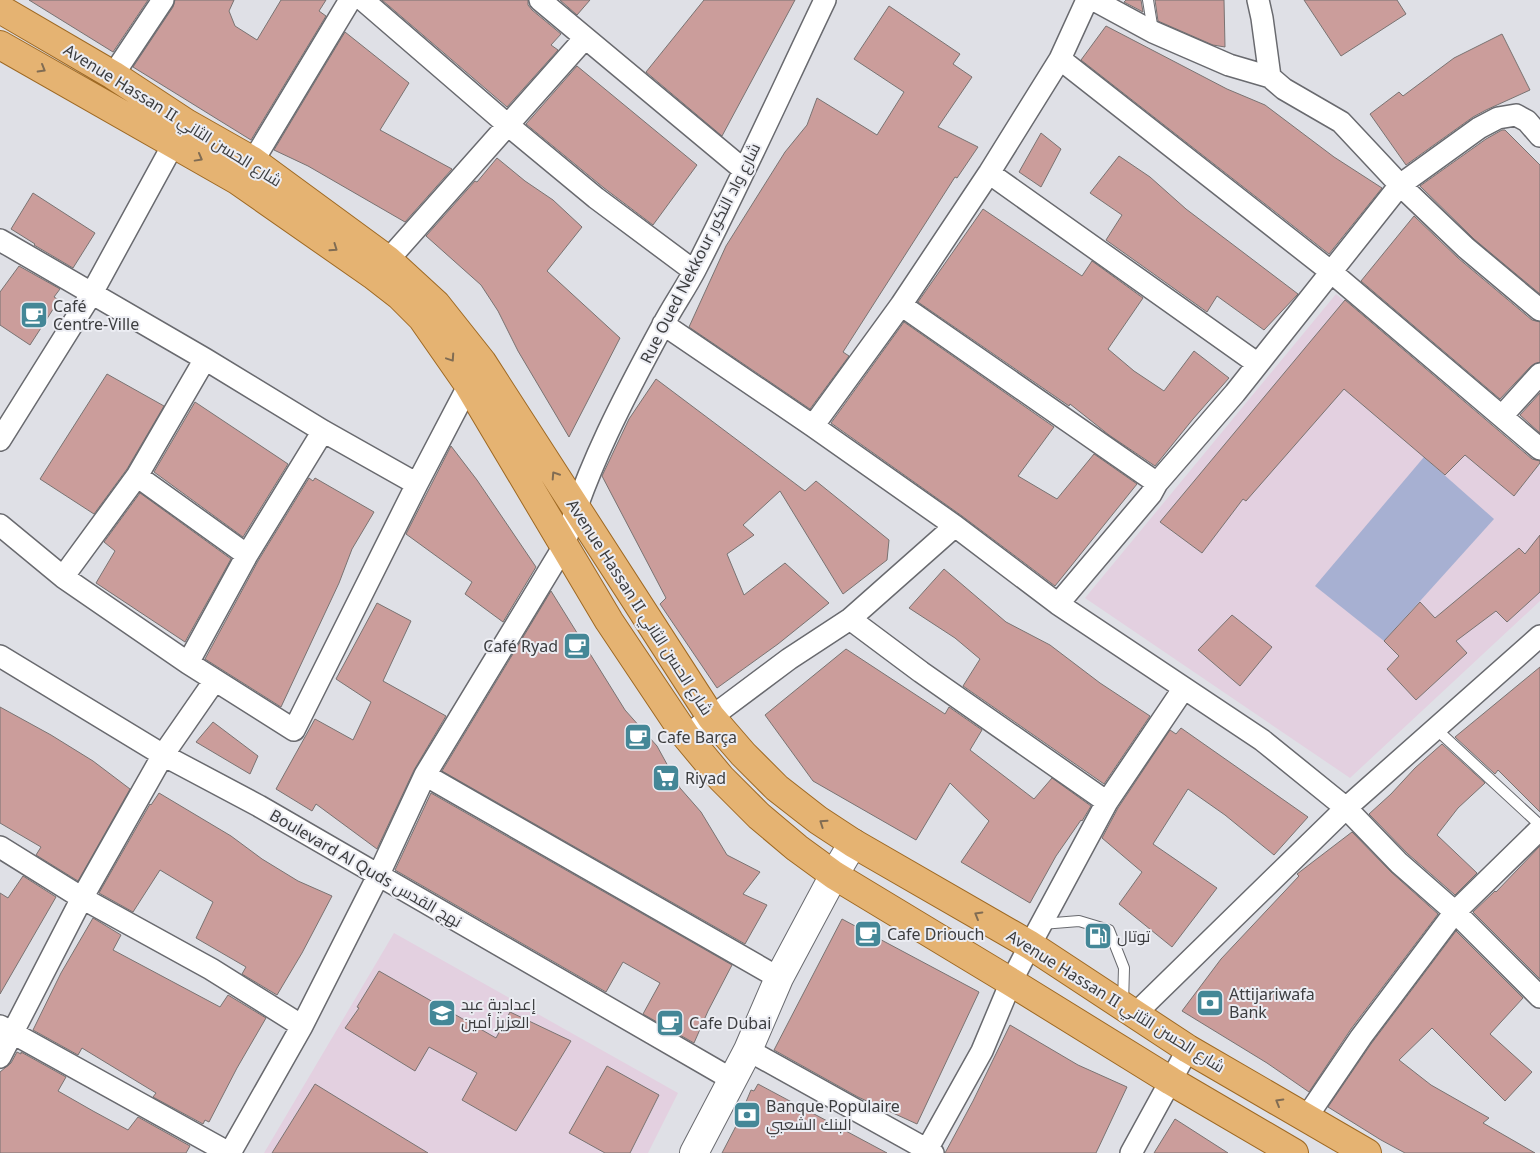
<svg xmlns="http://www.w3.org/2000/svg" width="1540" height="1153" viewBox="0 0 1540 1153" font-family="'Noto Sans',Cairo,sans-serif">
  <style>
    .education { fill: #e3d0e0 }
    .green { fill: #a7b0d2 }
    .building { fill: #cb9d9b; stroke: #797372 }
    .lines { fill: none; stroke-linecap: round; stroke-linejoin: round }
    .lane-casing { stroke: #696a6f; stroke-width: 12 }
    .street-casing { stroke: #696a6f; stroke-width: 24 }
    .secondary-casing { stroke: #696a6f; stroke-width: 30 }
    .primary-casing { stroke: #9e6923; stroke-width: 30 }
    .lane { stroke: #fff; stroke-width: 10 }
    .street { stroke: #fff; stroke-width: 21 }
    .secondary { stroke: #fff; stroke-width: 28 }
    .primary { stroke: #e5b372; stroke-width: 28 }
    .oneway { stroke: #806c53 }
    .labels { text-anchor: middle; stroke-width: 4; stroke-linejoin: round; paint-order: stroke }
    .street-label { font-size: 16px; fill: #3c3d3f; stroke: #ecedf3 }
    .poi-label { font-size: 16px; fill: #3c3d3f; stroke: #ecedf3; text-anchor: start }
  </style>
  <rect width="100%" height="100%" fill="#dfe0e6"/>
  <path class="education" d="M 1336,294 L 1540,467 L 1540,601 L 1350,778 L 1085,598 Z
    M 394,933 L 678,1093 L 648,1153 L 264,1153 Z"/>
  <path class="green" d="M 1424,457 L 1494,519 L 1384,641 L 1315,586 Z"/>
  <path class="building" d="M 29,0 L 148,0 L 113,52 Z
    M 175,0 L 234,0 L 229,11 L 235,26 L 257,40 L 281,0 L 326,0 L 319,11 L 326,16 L 251,140 L 133,67 L 173,7 Z
    M 382,0 L 528,0 L 528,5 L 532,10 L 561,34 L 551,45 L 558,50 L 507,107 Z
    M 560,0 L 590,0 L 577,15 Z
    M 704,0 L 795,0 L 722,136 L 646,72 Z
    M 1126,0 L 1141,0 L 1143,12 L 1124,2 Z
    M 1155,0 L 1224,0 L 1225,47 L 1213,45 L 1158,21 Z
    M 1304,0 L 1397,0 L 1406,14 L 1341,56 Z
    M 889,6 L 960,54 L 953,64 L 972,77 L 938,127 L 978,147 L 957,178 L 955,177 L 843,352 L 849,356 L 810,409 L 689,327 L 726,246 L 785,152 L 807,125 L 817,98 L 877,135 L 904,92 L 854,59 Z
    M 1106,26 L 1227,89 L 1265,105 L 1334,157 L 1382,188 L 1329,254 L 1081,60 Z
    M 345,32 L 409,83 L 380,130 L 452,169 L 405,222 L 308,166 L 274,150 Z
    M 1502,34 L 1530,90 L 1486,110 L 1473,117 L 1406,165 L 1370,114 L 1399,92 L 1403,96 L 1454,58 Z
    M 577,66 L 697,165 L 653,225 L 604,188 L 526,124 Z
    M 1502,130 L 1505,130 L 1540,165 L 1540,294 L 1474,239 L 1420,186 L 1486,139 Z
    M 1041,133 L 1061,149 L 1041,187 L 1019,172 Z
    M 1119,156 L 1150,177 L 1186,209 L 1298,294 L 1264,330 L 1217,296 L 1207,312 L 1106,240 L 1122,215 L 1090,193 Z
    M 497,158 L 525,181 L 553,200 L 582,227 L 547,271 L 620,338 L 569,437 L 518,351 L 498,311 L 481,285 L 426,236 L 475,181 L 477,182 Z
    M 33,193 L 95,233 L 73,268 L 34,245 L 35,244 L 11,229 Z
    M 983,209 L 1082,276 L 1092,261 L 1143,298 L 1108,349 L 1134,371 L 1164,391 L 1194,351 L 1229,378 L 1193,419 L 1155,466 L 1109,435 L 1070,404 L 1069,406 L 918,302 Z
    M 1414,216 L 1458,258 L 1532,320 L 1540,322 L 1540,362 L 1531,366 L 1500,399 L 1361,281 Z
    M 19,266 L 60,289 L 54,297 L 59,300 L 30,345 L 0,325 L 0,292 Z
    M 1345,300 L 1532,459 L 1540,461 L 1540,463 L 1514,496 L 1465,455 L 1445,475 L 1344,389 L 1246,501 L 1243,499 L 1202,553 L 1160,522 Z
    M 904,322 L 1054,427 L 1018,476 L 1057,499 L 1094,454 L 1137,484 L 1055,586 L 962,516 L 831,423 Z
    M 107,374 L 164,406 L 127,469 L 94,514 L 40,479 Z
    M 656,379 L 805,491 L 816,481 L 889,540 L 887,560 L 843,594 L 780,491 L 743,525 L 754,535 L 727,554 L 744,595 L 785,563 L 829,603 L 778,644 L 717,688 L 660,604 L 666,598 L 602,476 L 629,419 Z
    M 1540,393 L 1540,433 L 1520,415 Z
    M 195,402 L 288,464 L 243,537 L 154,472 Z
    M 451,446 L 477,480 L 536,567 L 503,622 L 465,594 L 472,582 L 406,534 Z
    M 309,478 L 313,481 L 315,478 L 374,512 L 352,549 L 339,583 L 281,707 L 205,659 L 258,561 Z
    M 140,493 L 231,559 L 185,642 L 96,583 L 115,551 L 104,542 Z
    M 1540,535 L 1540,592 L 1507,622 L 1496,611 L 1456,641 L 1467,653 L 1416,700 L 1387,669 L 1399,656 L 1384,641 L 1420,602 L 1435,618 L 1519,548 L 1525,554 Z
    M 944,569 L 1006,622 L 1050,645 L 1100,683 L 1150,716 L 1104,784 L 963,686 L 980,659 L 955,638 L 909,608 Z
    M 551,591 L 625,710 L 657,746 L 680,788 L 701,812 L 727,855 L 760,872 L 743,894 L 767,905 L 745,944 L 442,771 Z
    M 377,603 L 411,621 L 383,681 L 446,716 L 414,770 L 377,849 L 316,804 L 312,811 L 276,789 L 315,719 L 353,740 L 371,702 L 336,679 Z
    M 1232,615 L 1272,647 L 1240,686 L 1198,650 Z
    M 846,649 L 945,714 L 949,707 L 982,730 L 970,750 L 1034,799 L 1052,778 L 1091,806 L 1082,821 L 1081,820 L 1056,856 L 1030,903 L 961,862 L 989,821 L 950,783 L 916,840 L 813,781 L 765,715 Z
    M 1540,667 L 1540,812 L 1498,770 L 1495,774 L 1455,737 Z
    M 0,707 L 51,735 L 93,761 L 130,789 L 78,881 L 36,855 L 41,847 L 0,823 Z
    M 213,722 L 258,756 L 250,774 L 196,742 Z
    M 1181,728 L 1308,817 L 1274,855 L 1225,815 L 1188,789 L 1153,844 L 1217,888 L 1172,947 L 1119,904 L 1142,872 L 1102,838 L 1118,808 L 1170,730 L 1176,734 Z
    M 1442,744 L 1485,783 L 1458,808 L 1437,835 L 1477,873 L 1455,895 L 1408,854 L 1369,814 L 1391,794 L 1415,768 Z
    M 159,793 L 231,836 L 262,859 L 298,881 L 332,896 L 302,953 L 277,995 L 242,974 L 246,967 L 196,938 L 213,902 L 160,870 L 133,912 L 99,893 L 150,804 L 151,805 Z
    M 431,793 L 732,965 L 708,1011 L 694,1043 L 643,1014 L 660,983 L 623,962 L 606,992 L 395,870 Z
    M 1352,832 L 1391,872 L 1438,914 L 1351,1029 L 1309,1092 L 1267,1063 L 1182,1011 L 1221,959 L 1299,876 L 1297,874 Z
    M 1540,846 L 1540,979 L 1473,912 L 1495,891 L 1496,892 Z
    M 23,876 L 56,897 L 0,994 L 0,893 L 8,898 Z
    M 93,918 L 121,935 L 113,950 L 220,1007 L 228,995 L 266,1018 L 237,1068 L 209,1122 L 205,1120 L 203,1124 L 153,1097 L 156,1093 L 82,1048 L 78,1055 L 33,1030 L 61,973 Z
    M 842,919 L 979,992 L 917,1124 L 858,1097 L 774,1050 Z
    M 1456,931 L 1523,998 L 1490,1034 L 1532,1072 L 1505,1101 L 1432,1028 L 1399,1060 L 1431,1085 L 1489,1118 L 1483,1123 L 1535,1153 L 1405,1153 L 1381,1140 L 1328,1107 L 1371,1044 Z
    M 379,971 L 496,1038 L 510,1012 L 571,1041 L 516,1131 L 462,1100 L 477,1073 L 429,1047 L 415,1071 L 345,1028 L 359,1008 L 357,1007 Z
    M 1010,1025 L 1078,1065 L 1127,1087 L 1096,1153 L 945,1153 L 973,1101 Z
    M 17,1052 L 21,1054 L 21,1052 L 66,1077 L 58,1091 L 93,1111 L 128,1130 L 138,1117 L 190,1146 L 186,1153 L 0,1153 L 0,1072 L 11,1063 Z
    M 607,1066 L 659,1095 L 630,1153 L 605,1153 L 569,1133 Z
    M 315,1084 L 341,1100 L 428,1153 L 272,1153 Z
    M 758,1084 L 887,1153 L 722,1153 L 735,1128 L 751,1090 L 754,1091 Z
    M 1175,1119 L 1228,1153 L 1154,1153 Z"/>
  <g class="lines">
    <g class="lane-casing">
      <path id="lane" d="M 1148,0 L 1153,31
        M 1436,729 L 1540,825
        M 1042,924 L 1079,921 L 1109,930 L 1124,968 L 1123,1004"/>
    </g>
    <g class="street-casing">
      <path id="street" d="M 363,0 L 509,126 L 596,198 L 694,271
        M 540,0 L 744,170
        M 1087,0 L 1060,59 L 1330,271 L 1540,449
        M 1094,0 L 1153,32 L 1229,65 L 1270,77 L 1284,89 L 1341,122 L 1400,185 L 1466,248 L 1540,310
        M 1258,0 L 1262,18 L 1270,77
        M 113,75 L 163,0
        M 253,161 L 350,0
        M 989,173 L 1258,364
        M 0,240 L 205,359 L 323,431 L 417,484
        M 388,260 L 585,38
        M 901,305 L 1157,483
        M 663,324 L 813,426 L 955,526 L 1058,604 L 1262,740 L 1346,808 L 1399,863 L 1455,912 L 1540,997
        M 1502,416 L 1540,374
        M 813,426 L 901,305 L 989,173 L 1060,59
        M 0,440 L 92,293 L 180,132
        M 137,476 L 205,359
        M 0,525 L 63,577 L 188,663 L 294,730 L 417,484 L 475,373
        M 63,577 L 137,476 L 247,555
        M 1058,604 L 1151,494 L 1157,483 L 1235,393 L 1400,185 L 1479,128 L 1498,118 L 1516,115 L 1527,121 L 1540,136
        M 850,619 L 921,672 L 1107,802
        M 0,656 L 163,755 L 259,806 L 733,1080
        M 188,663 L 247,555 L 323,431
        M 686,736 L 789,659 L 850,619 L 955,526
        M 425,775 L 779,978
        M 0,847 L 82,898 L 211,969 L 302,1026
        M 1134,1015 L 1346,808 L 1540,636
        M 0,1026 L 229,1153
        M 748,1050 L 933,1153
        M 0,1057 L 82,898 L 163,755 L 215,680
        M 1306,1118 L 1361,1037 L 1455,912 L 1540,829
        M 230,1153 L 302,1026 L 379,874 L 425,775 L 564,546 C 587,467 624,397 663,325 C 673,306 685,289 695,270 C 741,181 782,90 825,0
        M 925,1153 L 982,1051 L 1011,982 L 1030,945 L 1107,802 L 1184,688
        M 1131,1153 L 1188,1049"/>
    </g>
    <g class="secondary-casing">
      <path id="secondary" d="M 694,1153 L 748,1050 L 779,978 L 834,875 L 853,843"/>
    </g>
    <g class="primary-casing">
      <path id="primary" d="M 0,9 L 113,75 L 186,123 L 253,161 L 388,260 L 436,304 L 482,362 L 711,717 L 743,754 L 777,788 L 818,820 L 853,843 L 1030,945 L 1188,1049 L 1367,1153
        M 0,45 L 237,180 L 373,275 L 400,296 L 422,318 L 468,384 L 609,621 L 686,736 L 721,778 L 759,816 L 797,848 L 834,875 L 1011,982 L 1171,1081 L 1294,1153"/>
    </g>
    <use href="#lane" class="lane"/>
    <use href="#street" class="street"/>
    <use href="#secondary" class="secondary"/>
    <use href="#primary" class="primary"/>
  </g>
  <defs><path id="oneway-chevron" d="M-2-3.5L2.5 0L-2 3.5" fill="none" stroke-width="1.6" stroke-linecap="round" stroke-linejoin="round" transform="scale(1.25)"/></defs>
  <g class="oneway">
    <use href="#oneway-chevron" transform="translate(42 69) rotate(30)"/>
    <use href="#oneway-chevron" transform="translate(199 158) rotate(29)"/>
    <use href="#oneway-chevron" transform="translate(334 248) rotate(35)"/>
    <use href="#oneway-chevron" transform="translate(451 358) rotate(56)"/>
    <use href="#oneway-chevron" transform="translate(555 475) rotate(-123)"/>
    <use href="#oneway-chevron" transform="translate(823 823) rotate(-146)"/>
    <use href="#oneway-chevron" transform="translate(978 915) rotate(-150)"/>
    <use href="#oneway-chevron" transform="translate(1279 1102) rotate(-150)"/>
  </g>
  <defs>
    <g id="cafe-square" transform="scale(1.4375)"><rect x="-9" y="-9" width="18" height="18" rx="4" fill="#448797" stroke="#ecedf3"/><path d="M-5.5-4.5H6V0H3Q3 3.5 0 3.5H-2.5Q-5.5 3.5-5.5 0ZM3-3.2v2h1.7v-2ZM-6 4.5H4V6H-6Z" fill="#fff"/></g>
    <g id="supermarket-square" transform="scale(1.4375)"><rect x="-9" y="-9" width="18" height="18" rx="4" fill="#448797" stroke="#ecedf3"/><path d="M-6-5.5h2.5l.6 2H6L4.5 2H-2.5L-4.4-4H-6ZM-1.5 3.2a1.3 1.3 0 1 0 .1 0ZM3 3.2a1.3 1.3 0 1 0 .1 0Z" fill="#fff"/></g>
    <g id="fuel-square" transform="scale(1.4375)"><rect x="-9" y="-9" width="18" height="18" rx="4" fill="#448797" stroke="#ecedf3"/><path d="M-5.5-6h7V0h2V4h1.3V-2.5L3-4.5l.8-.8L6-3V5H2.5V1h-1V6h-7ZM-4.2-4.7v3.2H.2V-4.7Z" fill="#fff"/></g>
    <g id="bank-square" transform="scale(1.4375)"><rect x="-9" y="-9" width="18" height="18" rx="4" fill="#448797" stroke="#ecedf3"/><path d="M-6-4H6V4H-6ZM0-2.3a2.3 2.3 0 1 0 0 4.6a2.3 2.3 0 1 0 0-4.6Z" fill="#fff"/></g>
    <g id="university-square" transform="scale(1.4375)"><rect x="-9" y="-9" width="18" height="18" rx="4" fill="#448797" stroke="#ecedf3"/><path d="M0-5L7-2L0 1L-7-2ZM-4 1L0 2.5L4 1V4Q0 6-4 4Z" fill="#fff"/></g>
  </defs>
  <g fill-rule="evenodd">
    <use href="#cafe-square" x="34" y="315"/>
    <use href="#cafe-square" x="577" y="646"/>
    <use href="#cafe-square" x="638" y="737"/>
    <use href="#supermarket-square" x="666" y="778"/>
    <use href="#cafe-square" x="868" y="934"/>
    <use href="#fuel-square" x="1098" y="936"/>
    <use href="#bank-square" x="1210" y="1003"/>
    <use href="#university-square" x="442" y="1013"/>
    <use href="#cafe-square" x="670" y="1023"/>
    <use href="#bank-square" x="747" y="1115"/>
  </g>
  <g class="labels">
    <g class="street-label">
      <text transform="translate(173 115) rotate(32)" y="6">Avenue Hassan II شارع الحسن الثاني</text>
      <text transform="translate(700 253) rotate(-63)" y="6">Rue Oued Nekkour شارع واد النکور</text>
      <text transform="translate(640 607) rotate(57)" y="6">Avenue Hassan II شارع الحسن الثاني</text>
      <text transform="translate(366 868) rotate(30)" y="6">Boulevard Al Quds نهج القدس</text>
      <text transform="translate(1116 1001) rotate(32)" y="6">Avenue Hassan II شارع الحسن الثاني</text>
    </g>
    <g class="poi-label">
      <text x="53" y="312">Café<tspan x="53" dy="18">Centre-Ville</tspan></text>
      <text x="558" y="652" text-anchor="end">Café Ryad</text>
      <text x="657" y="743">Cafe Barça</text>
      <text x="685" y="784">Riyad</text>
      <text x="887" y="940">Cafe Driouch</text>
      <text x="1117" y="942">توتال</text>
      <text x="1229" y="1000">Attijariwafa<tspan x="1229" dy="18">Bank</tspan></text>
      <text x="461" y="1010">إعدادية عبد<tspan x="461" dy="18">العزيز أمين</tspan></text>
      <text x="689" y="1029">Cafe Dubai</text>
      <text x="766" y="1112">Banque Populaire<tspan x="766" dy="18">البنك الشعبي</tspan></text>
    </g>
  </g>
</svg>
